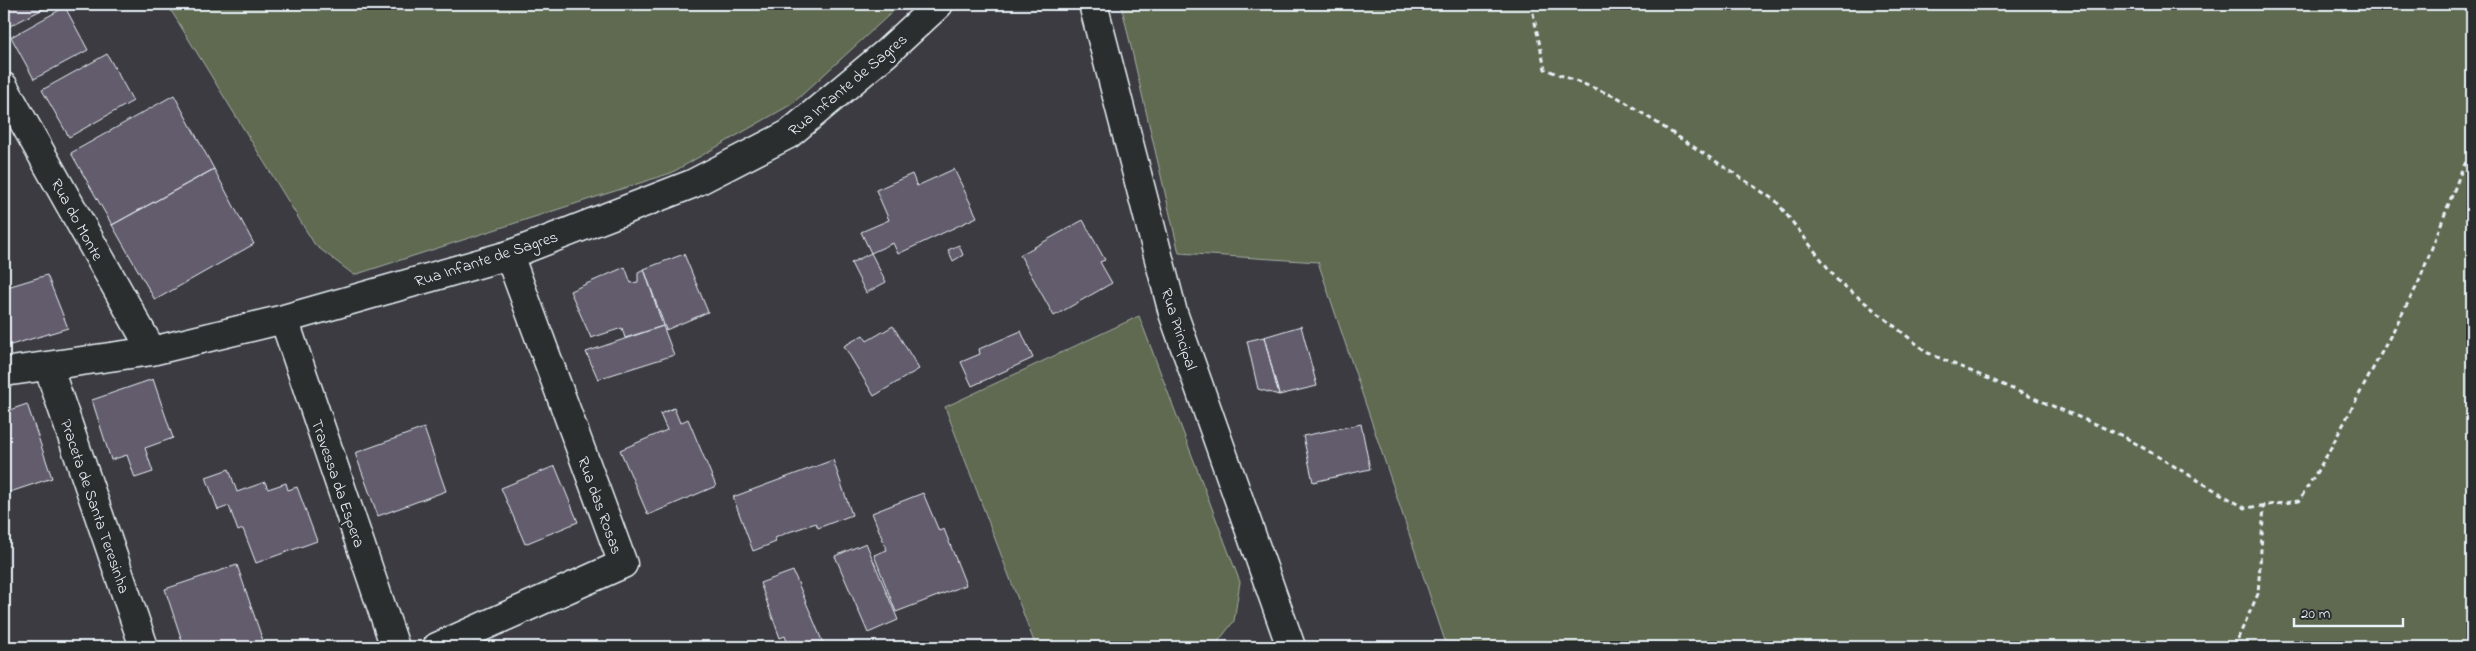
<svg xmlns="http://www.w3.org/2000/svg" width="2476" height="651" viewBox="0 0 2476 651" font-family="'Indie Flower',sans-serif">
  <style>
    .green { fill: #606a51; stroke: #a4aea4 }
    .building { fill: #635b6c; stroke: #e8f1f8 }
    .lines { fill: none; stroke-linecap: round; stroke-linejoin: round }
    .street-casing { stroke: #e8f1f8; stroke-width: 31 }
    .secondary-casing { stroke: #e8f1f8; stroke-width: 31 }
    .path { stroke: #e8f1f8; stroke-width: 3; stroke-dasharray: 5 4; stroke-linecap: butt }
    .street { stroke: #2a2d2e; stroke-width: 28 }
    .secondary { stroke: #2a2d2e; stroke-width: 28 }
    .labels { text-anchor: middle; stroke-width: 5; stroke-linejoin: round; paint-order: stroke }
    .street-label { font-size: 16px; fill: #e8f1f8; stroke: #2a2d2e }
  </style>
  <rect width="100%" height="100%" fill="#3b3b41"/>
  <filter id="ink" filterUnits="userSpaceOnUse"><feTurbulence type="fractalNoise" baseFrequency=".02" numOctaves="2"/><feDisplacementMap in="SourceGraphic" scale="10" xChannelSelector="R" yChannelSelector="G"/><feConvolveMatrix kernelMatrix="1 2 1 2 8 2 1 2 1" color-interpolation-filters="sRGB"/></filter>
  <g filter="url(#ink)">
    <path class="green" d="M 167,4 L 901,4 L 792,104 L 671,173 L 354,275 L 315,245 Z
      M 1121,4 L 2472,4 L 2472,647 L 1447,647 L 1318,262 L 1179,253 Z
      M 1139,316 L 1240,582 L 1234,621 L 1214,647 L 1036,647 L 945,407 Z"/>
    <path class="building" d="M 4,4 L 48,4 L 49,6 L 8,27 L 4,21 Z
      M 65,7 L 88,50 L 34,79 L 11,37 Z
      M 107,54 L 133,101 L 69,137 L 42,90 Z
      M 174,95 L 214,169 L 112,225 L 71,153 Z
      M 214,169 L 254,244 L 155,300 L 112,225 Z
      M 954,169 L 977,217 L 898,254 L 893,243 L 871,253 L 861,232 L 889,220 L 876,190 L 912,174 L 917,186 Z
      M 1083,220 L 1105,260 L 1100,262 L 1112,283 L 1054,316 L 1020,255 Z
      M 959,245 L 963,255 L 953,261 L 948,250 Z
      M 871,253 L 886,282 L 866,293 L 851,263 Z
      M 684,254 L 708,312 L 666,330 L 644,269 Z
      M 625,267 L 631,283 L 638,282 L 638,272 L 644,269 L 663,326 L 625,338 L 622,328 L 591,338 L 570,291 Z
      M 47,275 L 68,328 L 4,347 L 4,288 Z
      M 663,326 L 674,355 L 598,379 L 586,352 Z
      M 893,326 L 919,369 L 874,396 L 844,346 L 863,335 L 867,341 Z
      M 1301,326 L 1317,386 L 1279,395 L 1264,337 Z
      M 1021,331 L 1033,358 L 972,386 L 961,362 L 980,354 L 979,349 Z
      M 1264,337 L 1275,380 L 1279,395 L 1258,389 L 1247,341 Z
      M 153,379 L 173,438 L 145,448 L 153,472 L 135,478 L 127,455 L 111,460 L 92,400 Z
      M 27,404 L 52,478 L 4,494 L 4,412 Z
      M 674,408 L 680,423 L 688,419 L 716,486 L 648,515 L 620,450 L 667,430 L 660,414 Z
      M 1361,424 L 1370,469 L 1313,482 L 1303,436 Z
      M 424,428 L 446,491 L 378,516 L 355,453 Z
      M 833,460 L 852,515 L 818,528 L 816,523 L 789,532 L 775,538 L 776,542 L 753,551 L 733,497 Z
      M 555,466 L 578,522 L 525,544 L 501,488 Z
      M 229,469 L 237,492 L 265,482 L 268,489 L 286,483 L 288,490 L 297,487 L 317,541 L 256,563 L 243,529 L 238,531 L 229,506 L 218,510 L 206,477 Z
      M 923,493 L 939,531 L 944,529 L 966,585 L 896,612 L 874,555 L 887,550 L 872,513 Z
      M 866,543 L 898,620 L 868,633 L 835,556 Z
      M 237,565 L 265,647 L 184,647 L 165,589 Z
      M 793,571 L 823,643 L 825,647 L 789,647 L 785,636 L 780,638 L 760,583 Z"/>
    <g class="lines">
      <g class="street-casing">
        <path id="street" d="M 4,87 L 152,351
          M 284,319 L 395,647
          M 48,366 L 144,647
          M 4,372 L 152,351 L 284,319 L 509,255 L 692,184 L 789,134 L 886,53 L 939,4
          M 437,647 L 623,564 L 509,255"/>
      </g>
      <g class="secondary-casing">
        <path id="secondary" d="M 1093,4 L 1173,313 L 1291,647"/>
      </g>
      <path class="path" d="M 1531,4 L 1545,69 L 1619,98 L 1776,201 L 1838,281 L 1928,353 L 2123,436 L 2245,508 L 2299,501 L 2327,455 L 2418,284 L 2461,172 L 2472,150
        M 2234,647 L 2258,594 L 2264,505"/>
      <use href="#street" class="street"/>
      <use href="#secondary" class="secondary"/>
    </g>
  </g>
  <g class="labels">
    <g class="street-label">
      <text transform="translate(847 84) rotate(-40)" y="6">Rua Infante de Sagres</text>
      <text transform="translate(78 219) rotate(61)" y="6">Rua do Monte</text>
      <text transform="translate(486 258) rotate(-18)" y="6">Rua Infante de Sagres</text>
      <text transform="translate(1180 329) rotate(72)" y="6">Rua Principal</text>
      <text transform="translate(339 483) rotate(71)" y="6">Travessa da Espera</text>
      <text transform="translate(601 505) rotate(70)" y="6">Rua das Rosas</text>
      <text transform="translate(96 506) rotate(71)" y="6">Praceta de Santa Teresinha</text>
    </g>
  </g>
  <rect width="2476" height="651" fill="none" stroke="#2a2d2e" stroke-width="20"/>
  <rect x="10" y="10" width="2456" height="631" fill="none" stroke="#e8f1f8" stroke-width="2" filter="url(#ink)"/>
  <path d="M2294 618v8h109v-8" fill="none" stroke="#e8f1f8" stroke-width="2.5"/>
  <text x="2301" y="618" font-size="15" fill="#e8f1f8" stroke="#2a2d2e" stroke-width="4" paint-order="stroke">20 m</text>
</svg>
